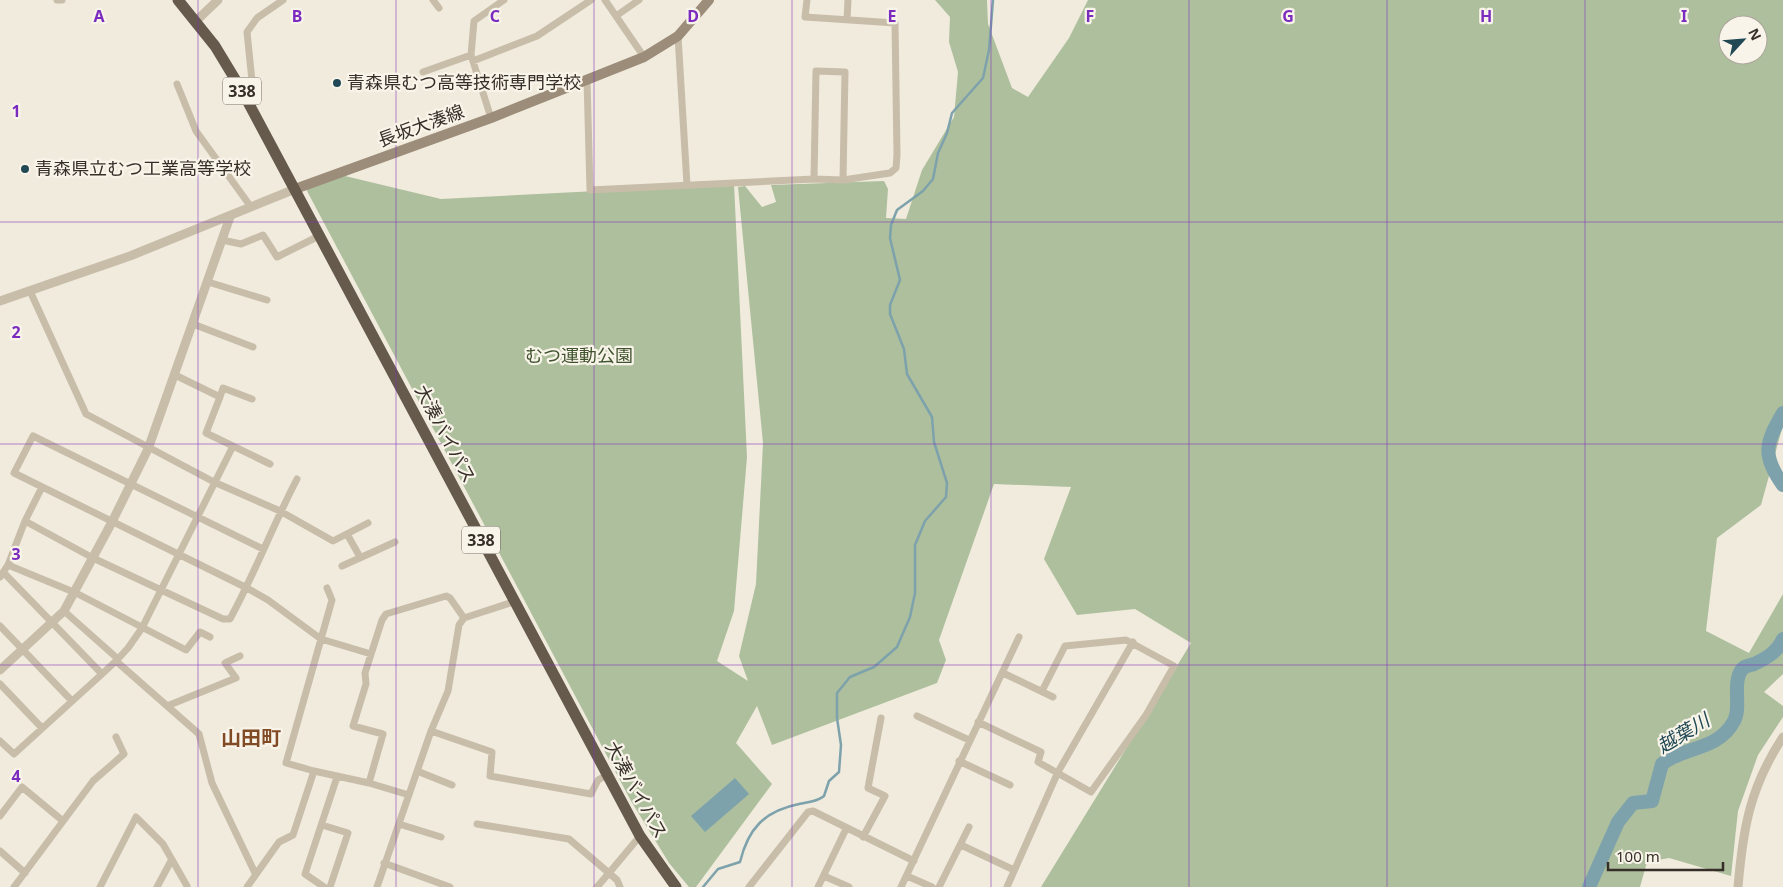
<svg xmlns="http://www.w3.org/2000/svg" width="1783" height="887" viewBox="0 0 1783 887" font-family="'Noto Sans','Noto Sans JP',sans-serif">
  <style>
    .green { fill: #aebf9d; fill-rule: evenodd }
    .water { fill: #7da2ac }
    .lines { fill: none; stroke-linecap: round; stroke-linejoin: round }
    .stream { stroke: #7da2ac; stroke-width: 2.5 }
    .river { stroke: #7da2ac; stroke-width: 14 }
    .minor { stroke: #c8bda9; stroke-width: 7 }
    .tertiary { stroke: #c8bda9; stroke-width: 9 }
    .secondary { stroke: #9c8c7a; stroke-width: 10 }
    .trunk { stroke: #665a4d; stroke-width: 11 }
    .grid { fill: none; stroke: #7b2cbf; stroke-width: 1; stroke-opacity: 0.55 }
    .poi-dot { fill: #204955; stroke: #f9f4e9; stroke-width: 2 }
    .labels { text-anchor: middle; stroke-width: 4.5; stroke-linejoin: round; paint-order: stroke }
    .shield { fill: #f9f4e9; stroke: #706a63; stroke-width: 1 }
    .shield-label { font-size: 16px; font-weight: bold; fill: #362f29 }
    .poi-label { font-size: 18px; fill: #362f29; stroke: #f9f4e9; text-anchor: start }
    .street-label { font-size: 18px; fill: #362f29; stroke: #f9f4e9 }
    .park-label { font-size: 18px; fill: #3f532e; stroke: #f9f4e9 }
    .water-label { font-size: 19px; font-style: italic; fill: #204955; stroke: #f9f4e9 }
    .quarter-label { font-size: 20px; font-weight: bold; fill: #814b26; stroke: #f9f4e9 }
    .grid-label { font-size: 16px; text-anchor: middle; font-weight: bold; fill: #7b2cbf; stroke: #f9f4e9; stroke-width: 4.5; stroke-linejoin: round; paint-order: stroke }
  </style>
  <rect width="100%" height="100%" fill="#f1ebdd"/>
  <path class="green" d="M 935,0 L 987,0 L 988,24 L 1012,88 L 1028,97 L 1069,38 L 1088,0 L 1783,0 L 1783,425 L 1761,505 L 1717,538 L 1706,631 L 1749,653 L 1783,594 L 1783,674 L 1764,692 L 1783,706 L 1783,717 L 1758,755 L 1738,811 L 1731,876 L 1669,858 L 1647,862 L 1640,887 L 1041,887 L 1191,643 L 1135,609 L 1077,615 L 1044,559 L 1071,487 L 994,484 L 939,640 L 946,660 L 937,683 L 772,745 L 757,706 L 736,743 L 772,784 L 696,887 L 689,887 L 669,863 L 631,801 L 307,191 L 308,187 L 345,176 L 441,199 L 734,184 L 747,457 L 734,611 L 717,661 L 748,681 L 739,656 L 756,584 L 763,443 L 738,187 L 745,186 L 762,207 L 776,202 L 771,185 L 884,181 L 888,189 L 886,218 L 906,219 L 922,170 L 954,117 L 958,72 L 949,42 L 950,17 ZM 1728,25 L 1758,25 L 1758,55 L 1728,55 Z"/>
  <path class="water" d="M 735,778 L 749,794 L 705,832 L 691,816 Z"/>
  <g class="lines">
    <path class="stream" d="M 703,887 L 718,869 L 740,862 C 748,829 764,811 799,804 C 808,802 817,802 824,796 L 829,781 L 839,772 L 841,745 L 837,718 L 837,693 L 850,677 L 874,667 L 897,647 L 910,617 L 915,593 L 915,545 L 925,521 L 946,497 L 947,483 L 934,442 L 932,417 L 907,374 L 904,349 L 890,314 L 890,305 L 900,280 L 890,238 L 891,225 L 897,210 L 923,191 L 933,179 L 938,153 L 947,133 L 952,113 L 983,78 L 989,50 L 993,0"/>
    <path class="river" d="M 1783,413 C 1766,442 1761,455 1783,485
      M 1589,887 L 1618,822 L 1633,803 L 1652,801 L 1662,764 C 1684,746 1718,751 1734,721 C 1742,707 1731,681 1743,668 C 1746,666 1751,665 1754,664 C 1767,658 1777,652 1783,639"/>
    <path class="minor" d="M 57,0 L 62,0
      M 433,0 L 439,8
      M 605,0 L 644,57
      M 616,16 L 639,0
      M 847,19 L 848,0
      M 678,36 L 687,185
      M 473,61 L 537,36 L 591,0
      M 423,72 L 471,55
      M 587,80 L 590,190 L 814,179 L 843,180 L 890,173 L 896,168 L 897,155 L 895,23 L 805,17 L 807,0
      M 177,84 L 196,131 L 251,207
      M 241,89 L 252,81 L 247,32 L 257,18 L 283,0
      M 491,118 L 471,55 L 474,21 L 504,0
      M 814,179 L 816,71 L 845,72 L 843,180
      M 222,240 L 241,244 L 263,235 L 277,257 L 319,236
      M 208,282 L 267,300
      M 30,291 L 86,414 L 214,482 L 280,511 L 333,541 L 368,523
      M 193,324 L 253,347
      M 175,375 L 220,397 L 206,433 L 270,464
      M 220,397 L 223,388 L 252,399
      M 42,487 L 25,521 L 93,558 L 223,619 L 230,619 C 255,573 273,525 297,479
      M 347,534 L 360,557
      M 263,549 L 33,436 L 14,473 L 247,588 L 268,600 L 321,639 L 371,654
      M 8,565 L 25,521
      M 342,566 L 395,542
      M 4,573 L 102,674 L 116,661 L 199,734 L 212,783 L 255,873
      M 0,577 L 8,565 L 76,593 L 186,650 L 200,632 L 210,637
      M 64,611 L 118,659
      M 0,626 L 71,700
      M 116,661 L 128,648 L 142,628 L 233,446
      M 1003,673 L 1053,697
      M 0,684 L 42,728
      M 167,706 L 236,678 L 225,663 L 240,656
      M 917,716 L 969,740
      M 978,722 L 1041,752 L 1038,762 L 1091,792 L 1146,715 L 1174,666 L 1126,640 L 1065,646 L 1042,691
      M 431,731 L 492,752 L 490,776 L 591,794 L 598,780 L 607,775
      M 0,741 L 14,754 L 102,674
      M 959,761 L 1010,785
      M 314,771 L 369,783 L 409,795
      M 417,771 L 452,785
      M 369,783 L 383,734 L 353,726 L 366,684 L 365,673 L 382,620 L 386,614 L 446,596 L 450,598 L 464,618
      M 0,816 L 22,787 L 63,821
      M 399,824 L 441,837
      M 477,824 L 569,839 L 609,873 L 640,836
      M 322,825 L 348,833 L 330,887
      M 863,837 L 885,796 L 868,788 L 881,718
      M 961,845 L 1014,870
      M 0,851 L 25,873
      M 384,863 L 450,887
      M 824,876 L 849,887
      M 907,876 L 932,887
      M 14,887 L 93,781 L 124,754 L 116,737
      M 100,887 L 136,817 L 163,844 L 187,886
      M 157,887 L 171,861
      M 247,887 L 279,842 L 293,835 L 314,771 L 286,763 L 332,600 L 327,588
      M 324,887 L 305,874 L 337,777
      M 377,887 L 431,731 L 448,691 L 459,625 L 464,618 L 513,602
      M 597,887 L 609,873 L 617,880 L 620,887
      M 749,887 L 808,812 L 813,811 L 914,861
      M 818,887 L 846,829
      M 901,887 L 1019,637
      M 939,887 L 969,827
      M 1007,887 L 1058,772 L 1133,642"/>
    <path class="tertiary" d="M 196,21 L 218,0
      M 0,301 L 130,256 L 295,189
      M 0,670 L 64,611 L 112,522 L 148,449 L 230,217
      M 1738,887 C 1743,828 1750,787 1783,737"/>
    <path class="secondary" d="M 295,189 L 491,118 L 644,57 L 678,36 L 709,0"/>
    <path class="trunk" d="M 178,0 L 215,46 L 241,89 L 640,836 L 676,887"/>
  </g>
  <path class="grid" d="M 198,0 L 198,887M 396,0 L 396,887M 594,0 L 594,887M 792,0 L 792,887M 991,0 L 991,887M 1189,0 L 1189,887M 1387,0 L 1387,887M 1585,0 L 1585,887M 0,222 L 1783,222M 0,444 L 1783,444M 0,665 L 1783,665"/>
  <g class="poi-dot">
    <circle cx="337" cy="83" r="5"/>
    <circle cx="25" cy="169" r="5"/>
  </g>
  <g class="labels">
    <g class="shield">
      <rect x="223" y="77.5" width="38" height="27" rx="4"/>
      <rect x="462" y="526.5" width="38" height="27" rx="4"/>
    </g>
    <g class="shield-label">
      <text x="242" y="97">338</text>
      <text x="481" y="546">338</text>
    </g>
    <g class="poi-label">
      <text x="347" y="89">青森県むつ高等技術専門学校</text>
      <text x="35" y="175">青森県立むつ工業高等学校</text>
    </g>
    <g class="street-label">
      <text transform="translate(421 126) rotate(-20)" y="6">長坂大湊線</text>
      <text transform="translate(445 434) rotate(62)" y="6">大湊バイパス</text>
      <text transform="translate(636 790) rotate(61)" y="6">大湊バイパス</text>
    </g>
    <g class="park-label">
      <text x="579" y="362">むつ運動公園</text>
    </g>
    <g class="water-label">
      <text transform="translate(1683 733) rotate(-31)" y="7">越葉川</text>
    </g>
    <g class="quarter-label">
      <text x="251" y="745">山田町</text>
    </g>
  </g>
  <g class="grid-label">
    <text x="99" y="22">A</text>
    <text x="297" y="22">B</text>
    <text x="495" y="22">C</text>
    <text x="693" y="22">D</text>
    <text x="892" y="22">E</text>
    <text x="1090" y="22">F</text>
    <text x="1288" y="22">G</text>
    <text x="1486" y="22">H</text>
    <text x="1684" y="22">I</text>
    <text x="16" y="117">1</text>
    <text x="16" y="338">2</text>
    <text x="16" y="560">3</text>
    <text x="16" y="782">4</text>
  </g>
  <g transform="translate(1743 40) rotate(64)"><circle r="24" fill="#f9f4e9" stroke="#aba59c"/>
  <path d="M0-4L9 19L0 12L-9 19Z" fill="#204955"/>
  <text y="-8" font-size="14" font-weight="bold" text-anchor="middle" fill="#362f29">N</text>
  </g>
  <path d="M1608 862v8h115v-8" fill="none" stroke="#362f29" stroke-width="2.5"/>
  <text x="1616" y="862" font-size="15" fill="#362f29" stroke="#f9f4e9" stroke-width="4" paint-order="stroke">100 m</text>
</svg>
